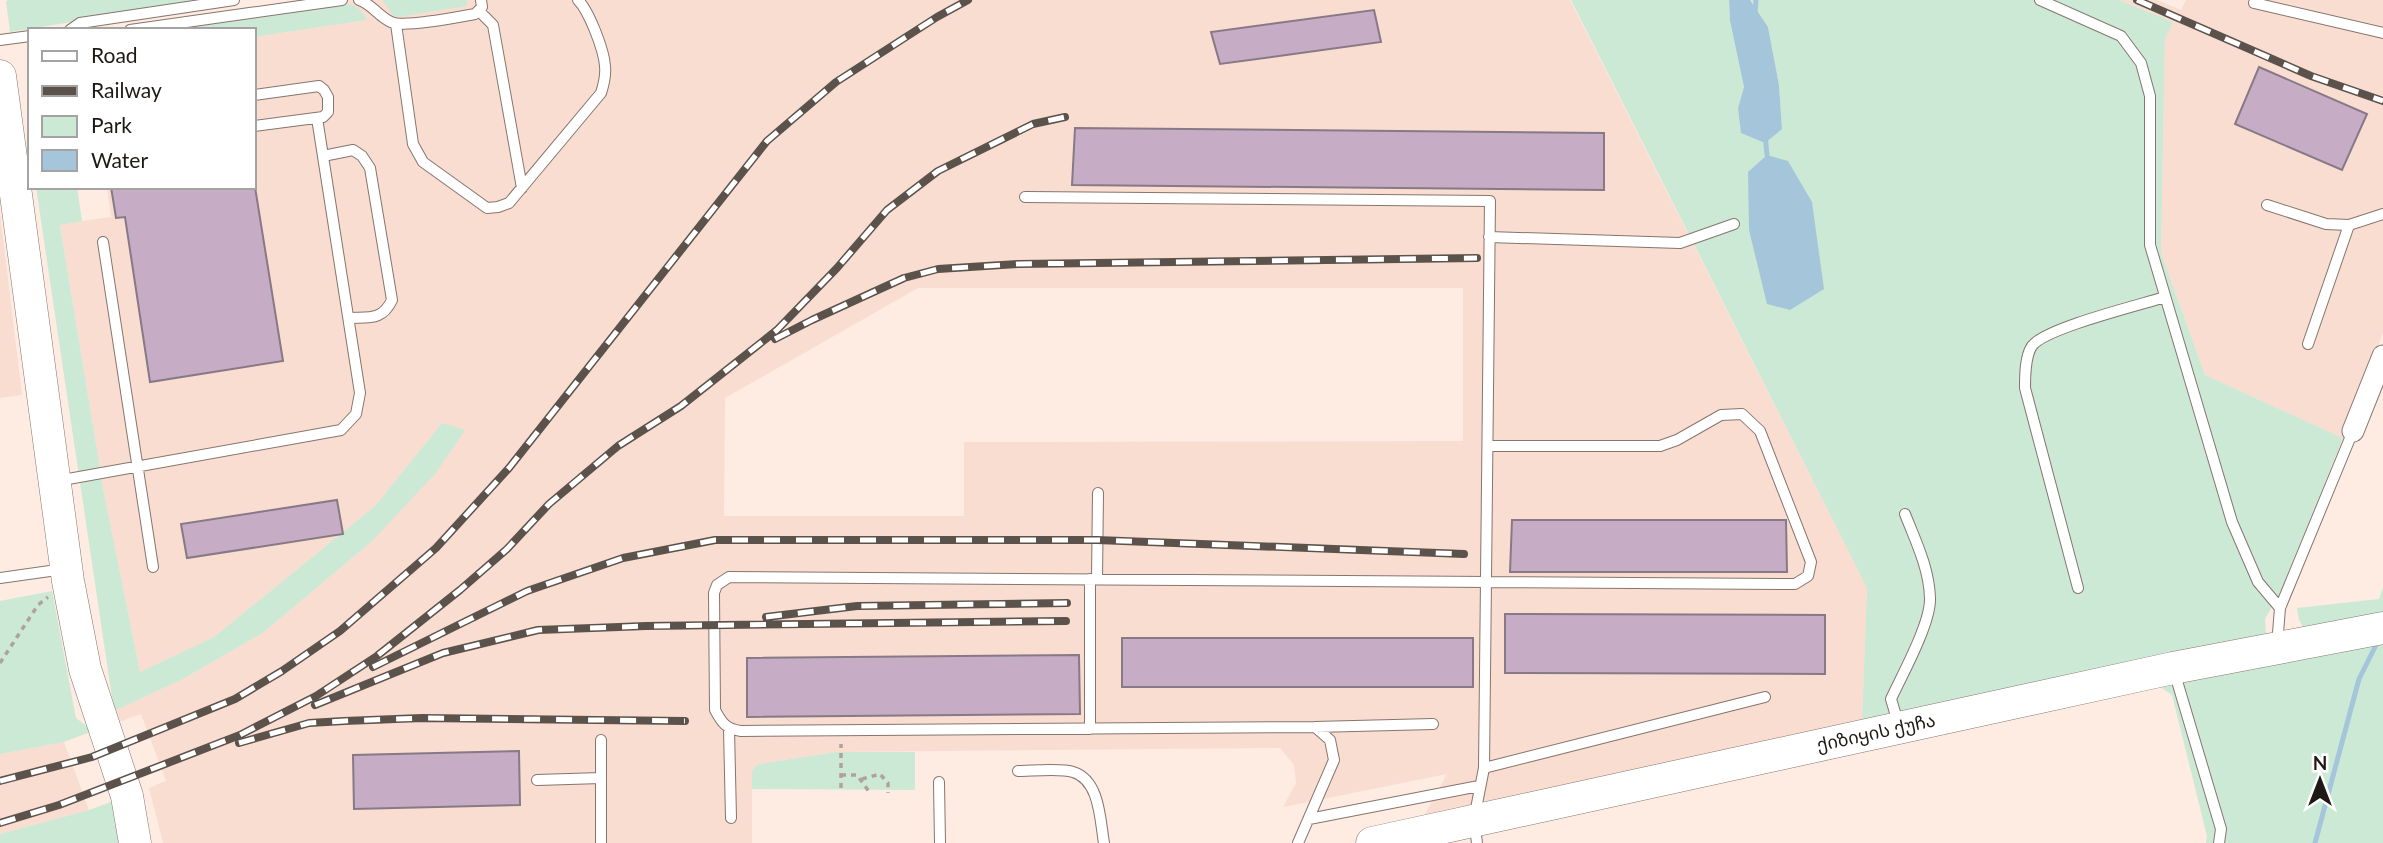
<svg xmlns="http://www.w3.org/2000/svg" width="2383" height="843" viewBox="0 0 2383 843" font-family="Lato,'Noto Sans Georgian',sans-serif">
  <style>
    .built { fill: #f8ddd0; fill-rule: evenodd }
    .green { fill: #cce9d6 }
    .water { fill: #a5c6da }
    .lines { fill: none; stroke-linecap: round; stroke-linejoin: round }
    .stream { stroke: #a5c6da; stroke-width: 5 }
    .building { fill: #c6acc5; stroke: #877986; stroke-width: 2 }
    .lane-casing { stroke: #86756d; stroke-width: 12 }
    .street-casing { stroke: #86756d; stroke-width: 23 }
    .secondary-casing { stroke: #86756d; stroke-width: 33 }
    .path { stroke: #b0a199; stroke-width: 3.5; stroke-dasharray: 5 5; stroke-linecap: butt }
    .lane { stroke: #fff; stroke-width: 10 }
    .street { stroke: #fff; stroke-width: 21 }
    .secondary { stroke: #fff; stroke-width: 32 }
    .rail-casing { stroke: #5c524c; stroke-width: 8 }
    .rail { stroke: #fff; stroke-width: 5; stroke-dasharray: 16; stroke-linecap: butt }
    .labels { text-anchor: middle; stroke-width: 7; stroke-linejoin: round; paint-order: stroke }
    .street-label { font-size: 18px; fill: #1f1915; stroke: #fff }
  </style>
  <rect width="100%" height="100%" fill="#feebe1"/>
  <path class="built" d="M 342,0 L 1570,0 L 1867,588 L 1862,720 L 1424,816 L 1447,774 L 1283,807 L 1296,783 L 1294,765 L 1280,748 L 835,752 L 758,764 L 752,771 L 752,843 L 163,843 L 149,788 L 166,781 L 141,714 L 116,723 L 114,711 L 183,679 L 264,632 L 371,542 L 442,423 L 375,506 L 214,637 L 140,672 L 104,493 L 60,224 L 111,217 L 107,187 L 254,187 L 254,37 L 367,20 L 342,4 ZM 918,288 L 1463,288 L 1463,441 L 964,442 L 964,516 L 724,516 L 725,398 Z
    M 2119,0 L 2157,0 L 2181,10 L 2186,0 L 2383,0 L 2383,333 L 2343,438 L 2205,375 L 2161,253 L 2165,38 L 2173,22 Z
    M 0,213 L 22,395 L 0,398 Z
    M 64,742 L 89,810 L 0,834 L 0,754 Z"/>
  <path class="green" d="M 208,0 L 10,32 L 6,1 L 9,0 Z
    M 382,0 L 467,0 L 467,6 L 397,17 L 393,15 Z
    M 1571,0 L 1729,0 L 1730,21 L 1744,87 L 1738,108 L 1782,129 L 1779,85 L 1768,27 L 1750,0 L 2119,0 L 2173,22 L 2165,39 L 2161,253 L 2205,375 L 2343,438 L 2280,593 L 2265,619 L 2266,639 L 1862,720 L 1867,588 Z
    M 342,4 C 356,4 360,8 367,20 L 254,37 L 254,30 L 167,30 Z
    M 36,187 L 77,187 L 82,221 L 60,225 L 104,493 L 140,672 L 214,637 L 375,506 L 442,423 L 465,430 L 435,474 L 371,542 L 264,632 L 183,679 L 114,711 Z
    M 2383,587 L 2383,614 L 2305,630 L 2299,620 L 2297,608 L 2379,599 Z
    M 52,591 L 76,718 L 93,731 L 64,742 L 0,754 L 0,601 Z
    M 2383,639 L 2383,843 L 2206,843 L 2207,836 L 2172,695 L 2160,687 Z
    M 835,752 L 915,752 L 915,790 L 752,789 L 752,771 L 758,764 Z
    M 122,798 L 122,843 L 0,843 L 0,834 L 89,810 Z"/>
  <path class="water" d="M 1729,0 L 1750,0 L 1768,27 L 1779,85 L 1782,129 L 1765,143 L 1741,133 L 1738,108 L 1744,87 L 1730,21 Z
    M 1767,155 L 1788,161 L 1812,202 L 1824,289 L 1790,310 L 1767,304 L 1749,230 L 1748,172 Z"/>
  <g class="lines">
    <path class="stream" d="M 1755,14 L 1756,0
      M 1765,135 L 1767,155
      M 2315,843 L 2359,679 L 2376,645"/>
  </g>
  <path class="building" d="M 1374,10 L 1381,42 L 1220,64 L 1211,32 Z
    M 2259,67 L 2367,114 L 2342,170 L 2235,124 Z
    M 1075,128 L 1604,133 L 1604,190 L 1072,185 Z
    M 111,187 L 255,187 L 283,361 L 150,382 L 125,217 L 116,218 Z
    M 337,500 L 343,534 L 187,558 L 181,524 Z
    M 1512,520 L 1786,520 L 1787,572 L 1510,572 Z
    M 1505,614 L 1825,615 L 1825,674 L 1505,673 Z
    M 1122,638 L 1473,638 L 1473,687 L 1122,687 Z
    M 1079,655 L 1080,714 L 747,717 L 747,658 Z
    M 519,751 L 520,805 L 354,809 L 353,755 Z"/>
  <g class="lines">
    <g class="lane-casing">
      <path id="lane" d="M 359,0 C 372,4 378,16 391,22 C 404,28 458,17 475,14 L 482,7 L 481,0
        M 2040,0 L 2121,36 L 2141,63 L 2150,96 L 2150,245 L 2232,522 L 2258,582 L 2280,608
        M 2254,3 L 2383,33
        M 480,12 L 493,25 L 522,188
        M 396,24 L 413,144 L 423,162 L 487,208 L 498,207 L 509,203 L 601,93 C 604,84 606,76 605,66 C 604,50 589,11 578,0
        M 70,30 L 80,23 L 234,0
        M 130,30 L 342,0
        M 0,40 L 30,36
        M 254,95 L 319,86 L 324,90 L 328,97 L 328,112 L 323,117 L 254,126
        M 323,156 L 353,150 L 362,156 L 370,168 L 392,300 C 382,321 369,317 349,318
        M 1025,197 L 1490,201 L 1484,768 L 1474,819 L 1477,843
        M 2267,205 L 2326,224 L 2349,225 L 2383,214
        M 1489,237 L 1680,243 L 1734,224
        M 103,242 L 153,567
        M 2308,344 L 2349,225
        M 57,481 L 341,430 L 356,414 L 360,393 L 317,118
        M 0,578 L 64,569
        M 1090,579 L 1090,729
        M 1097,579 L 1098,493
        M 2078,588 L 2025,388 C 2025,376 2025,356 2032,346 C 2045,328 2140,305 2165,297
        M 2277,645 L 2280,608 L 2353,431
        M 2174,671 L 2221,829 L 2219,843
        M 1899,726 L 1891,699 C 1902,675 1931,623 1930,598 C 1929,568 1916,542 1905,514
        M 1315,727 L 1433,724
        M 729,729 L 731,818
        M 601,740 L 601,843
        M 1484,768 L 1765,697
        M 1018,771 C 1031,771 1062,768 1073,772 C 1100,780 1100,820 1104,843
        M 537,780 L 601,778
        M 939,782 L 940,843
        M 1309,819 L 1479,786
        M 1298,843 L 1334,760 L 1330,740 L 1315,727 L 741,731 C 726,729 722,723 715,710 L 714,593 L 717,585 L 729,577 L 1795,584 L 1808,576 L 1811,562 L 1760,431 L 1742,414 L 1721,415 L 1677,440 L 1660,446 L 1488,446"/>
    </g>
    <g class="street-casing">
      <path id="street" d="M 2353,431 L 2383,356"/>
    </g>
    <g class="secondary-casing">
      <g id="secondary">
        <path d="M 0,76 L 68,581 L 85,669 L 127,796 L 135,843"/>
        <path id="s1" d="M 1372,843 L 2173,668 L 2383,628"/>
      </g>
    </g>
    <path class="path" d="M 0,663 L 38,605 L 48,597
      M 841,775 L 857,775 L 870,793
      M 862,779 L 880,774 L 888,783 L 888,793
      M 841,788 L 841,744"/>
    <use href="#lane" class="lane"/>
    <use href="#street" class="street"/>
    <use href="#secondary" class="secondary"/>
    <g class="rail-casing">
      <path id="rail" d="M 2137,0 L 2311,76 L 2383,101
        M 775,339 L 812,320 L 904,278 L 938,269 L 1018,264 L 1477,258
        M 766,617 L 857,606 L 1067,603
        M 373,667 L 527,591 L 623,558 L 715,540 L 1097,540 L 1464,554
        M 315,705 L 443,653 L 538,630 L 646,626 L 1066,621
        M 239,743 L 309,723 L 344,721 L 422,718 L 685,721
        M 0,781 L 92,757 L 235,699 L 282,671 L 340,631 L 436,548 L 509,468 L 767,141 L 836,82 L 937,17 L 968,0
        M 0,823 L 59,805 L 240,735 L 316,696 L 377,656 L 460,590 L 507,549 L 549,504 L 618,446 L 681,406 L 777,330 L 837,268 L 887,210 L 938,171 L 1033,124 L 1065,117"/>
    </g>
    <use href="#rail" class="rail"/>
  </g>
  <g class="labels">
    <g class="street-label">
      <text dy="6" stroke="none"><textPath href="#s1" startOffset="516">ქიზიყის ქუჩა</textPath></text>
    </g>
  </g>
  <rect x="28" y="28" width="228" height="161" fill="#ffffff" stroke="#a5a3a1" stroke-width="2"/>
  <rect x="42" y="51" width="35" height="10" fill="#ffffff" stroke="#a5a3a1" stroke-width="2"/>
  <text x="91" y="63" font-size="21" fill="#1f1915">Road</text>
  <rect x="42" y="86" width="35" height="10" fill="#5c524c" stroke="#a5a3a1" stroke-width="2"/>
  <text x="91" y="98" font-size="21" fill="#1f1915">Railway</text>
  <rect x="42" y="116" width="35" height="21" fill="#cce9d6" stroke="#a5a3a1" stroke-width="2"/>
  <text x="91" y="133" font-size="21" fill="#1f1915">Park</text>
  <rect x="42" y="150" width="35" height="21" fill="#a5c6da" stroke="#a5a3a1" stroke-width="2"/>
  <text x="91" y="168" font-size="21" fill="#1f1915">Water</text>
  <g transform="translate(2320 780)" stroke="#ffffff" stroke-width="5" paint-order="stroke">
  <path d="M0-5L12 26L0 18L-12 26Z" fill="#1f1915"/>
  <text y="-10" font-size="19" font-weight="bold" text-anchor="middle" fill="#1f1915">N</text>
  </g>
</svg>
